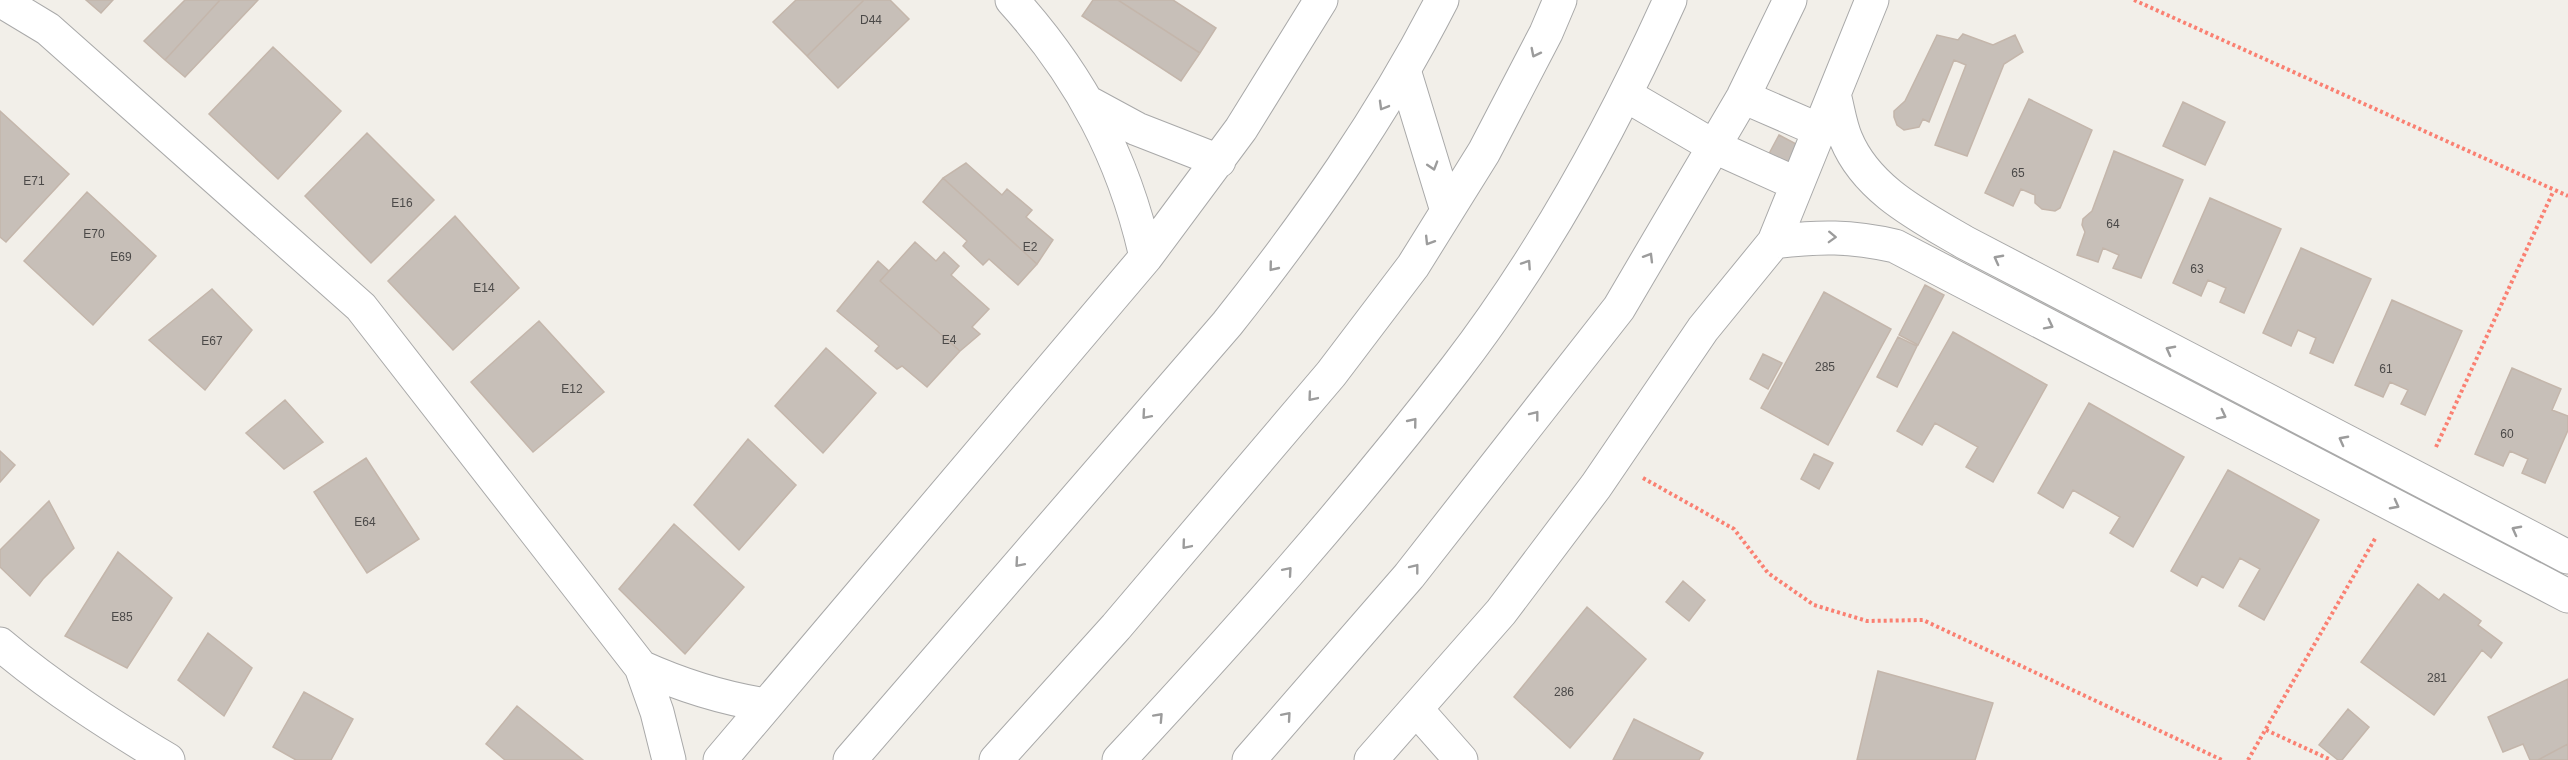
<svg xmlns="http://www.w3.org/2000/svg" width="2568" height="760" viewBox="0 0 2568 760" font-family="Helvetica,sans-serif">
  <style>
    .building { fill: #c7bfb8; stroke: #c4b6ab; stroke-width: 1.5 }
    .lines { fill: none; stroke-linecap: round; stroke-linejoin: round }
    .minor-casing { stroke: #a9a9a9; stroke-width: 35 }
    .tertiary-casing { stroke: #a9a9a9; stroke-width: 35 }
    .path { stroke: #fa8072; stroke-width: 4; stroke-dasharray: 3 3; stroke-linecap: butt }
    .minor { stroke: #fff; stroke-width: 33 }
    .tertiary { stroke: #fff; stroke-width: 33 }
    .oneway { stroke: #9c9c9c }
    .labels { text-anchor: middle; stroke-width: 5; stroke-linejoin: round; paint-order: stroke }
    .number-label { font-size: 12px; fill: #4b4948 }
  </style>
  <rect width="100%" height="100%" fill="#f2efe9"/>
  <path class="building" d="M 86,0 L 113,0 L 101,13 Z
    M 185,0 L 220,0 L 165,60 L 144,41 Z
    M 220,0 L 258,0 L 185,77 L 165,60 Z
    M 796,0 L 864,0 L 807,56 L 773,22 Z
    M 864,0 L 890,0 L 909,19 L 838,88 L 807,56 Z
    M 1093,0 L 1118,0 L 1200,53 L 1181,81 L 1082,16 Z
    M 1118,0 L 1173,0 L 1216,28 L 1200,53 Z
    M 1963,34 L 1993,45 L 2015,35 L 2023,52 L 2004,64 L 1967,156 L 1935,145 L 1966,65 L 1954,60 L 1929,122 L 1923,119 L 1919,127 L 1904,130 L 1897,125 L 1894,117 L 1894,111 L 1905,101 L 1937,35 L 1958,40 Z
    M 273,47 L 341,111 L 278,179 L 209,114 Z
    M 2029,99 L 2092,130 L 2060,208 L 2055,211 L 2042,209 L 2035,203 L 2035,195 L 2021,189 L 2013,206 L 1985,193 Z
    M 2183,102 L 2225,122 L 2205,165 L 2163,146 Z
    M 0,111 L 69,174 L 6,242 L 0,237 Z
    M 367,133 L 434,200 L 371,263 L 305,196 Z
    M 1779,135 L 1800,146 L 1784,176 L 1763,165 Z
    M 2114,151 L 2183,180 L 2141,278 L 2113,268 L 2119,255 L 2103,248 L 2098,262 L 2077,255 L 2085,232 L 2082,225 L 2083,219 L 2092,211 Z
    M 966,163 L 1002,195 L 1007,189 L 1032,210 L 1026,217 L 1053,240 L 1037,264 L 943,178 Z
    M 943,178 L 1037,264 L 1018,285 L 989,259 L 983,265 L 963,246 L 967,241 L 923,202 Z
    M 87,192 L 156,256 L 93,325 L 24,261 Z
    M 2210,198 L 2281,229 L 2244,313 L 2220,302 L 2226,288 L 2208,280 L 2201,296 L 2173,283 Z
    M 455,216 L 519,288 L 453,350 L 388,281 Z
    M 915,242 L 936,261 L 944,252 L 959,266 L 951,275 L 989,309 L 972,327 L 980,334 L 960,351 L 880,281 Z
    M 2301,248 L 2371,279 L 2333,363 L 2310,353 L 2316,338 L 2298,330 L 2291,346 L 2263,333 Z
    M 878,261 L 889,271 L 880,281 L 960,351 L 927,387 L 902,366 L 897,369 L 875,351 L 879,346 L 837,311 Z
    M 1925,285 L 1944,295 L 1918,345 L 1899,335 Z
    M 212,289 L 252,330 L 205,390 L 149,340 Z
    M 1824,292 L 1891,329 L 1828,445 L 1761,408 Z
    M 2392,300 L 2462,331 L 2425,415 L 2401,404 L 2408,390 L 2390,382 L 2383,397 L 2355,385 Z
    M 539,321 L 604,392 L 533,452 L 471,382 Z
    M 1953,332 L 2047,385 L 1993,482 L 1966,467 L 1978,447 L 1935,423 L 1922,445 L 1897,431 Z
    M 1898,337 L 1917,346 L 1897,387 L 1877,377 Z
    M 826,348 L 876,393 L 823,453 L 775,406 Z
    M 1763,354 L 1782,363 L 1768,389 L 1750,379 Z
    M 2512,368 L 2561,389 L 2552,410 L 2568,416 L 2568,430 L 2545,483 L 2522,473 L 2528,459 L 2510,451 L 2503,466 L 2475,454 Z
    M 285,400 L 323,442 L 284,469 L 246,433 Z
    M 2089,403 L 2184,457 L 2133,547 L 2110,533 L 2120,517 L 2073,490 L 2063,508 L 2038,493 Z
    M 748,439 L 796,485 L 739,550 L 694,505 Z
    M 0,451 L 15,465 L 0,482 Z
    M 1814,454 L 1833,463 L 1819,489 L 1801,479 Z
    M 366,458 L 419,539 L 367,573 L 314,492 Z
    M 2228,470 L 2319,520 L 2264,620 L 2239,606 L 2260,569 L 2240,558 L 2223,588 L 2202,576 L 2197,586 L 2171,571 Z
    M 49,501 L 74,548 L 43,579 L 30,596 L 0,567 L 0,550 Z
    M 674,524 L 744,587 L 685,654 L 619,589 Z
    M 118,552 L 172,598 L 127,668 L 65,636 Z
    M 1683,581 L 1705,600 L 1689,621 L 1666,602 Z
    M 2418,584 L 2439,600 L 2444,594 L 2481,621 L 2478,625 L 2502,643 L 2491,658 L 2482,650 L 2434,715 L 2361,662 Z
    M 1587,607 L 1646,659 L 1570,748 L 1514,697 Z
    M 208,633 L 252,668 L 224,716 L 178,680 Z
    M 1878,671 L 1993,703 L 1975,760 L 1857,760 Z
    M 2568,679 L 2568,744 L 2538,760 L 2530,760 L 2523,744 L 2503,752 L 2488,717 Z
    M 304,692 L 353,719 L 331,760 L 296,760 L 273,747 Z
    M 517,706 L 583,760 L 505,760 L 486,744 Z
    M 2348,709 L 2369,727 L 2342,760 L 2338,760 L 2319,745 Z
    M 1634,719 L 1703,753 L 1699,760 L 1613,760 Z
    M 2568,744 L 2568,760 L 2538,760 Z"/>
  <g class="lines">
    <g class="minor-casing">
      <path id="minor" d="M 0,0 L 48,29 L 361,307 L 641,667 L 657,712 L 669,760
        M 1012,0 C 1080,75 1124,158 1146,257
        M 1834,94 C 1838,109 1840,125 1846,139 C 1867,190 1920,216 1964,242 L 2568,557
        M 1743,97 L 1819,130
        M 1089,103 L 1137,129 L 1219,161
        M 1715,147 L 1797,184
        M 1774,242 C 1819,236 1851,236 1895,246 L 2568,596
        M 0,644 C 52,688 110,725 168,760
        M 641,667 C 683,686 721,698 766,705
        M 1416,709 L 1461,760
        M 720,760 L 1146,257 L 1241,129 L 1321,0
        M 850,760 L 1227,324 C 1308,222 1382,117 1442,0
        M 1249,760 L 1409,576 L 1619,308 L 1743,97 L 1790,0
        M 1371,760 L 1501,612 L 1596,486 L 1703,329 L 1774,242 L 1872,0"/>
    </g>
    <g class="tertiary-casing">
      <path id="tertiary" d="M 1404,70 L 1447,211
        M 1626,95 L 1715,147
        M 996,760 L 1116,627 L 1331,374 L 1413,266 L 1484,152 L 1546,33 L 1560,0
        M 1119,760 C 1236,634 1351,505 1456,368 C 1542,256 1612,129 1670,0"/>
    </g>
    <path class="path" d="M 2134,0 L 2568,196
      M 2436,447 L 2553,192
      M 1643,478 L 1734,529 L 1768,573 L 1814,605 L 1867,621 L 1923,620 L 2222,760
      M 2266,730 L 2331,760
      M 2248,760 L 2376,537"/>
    <use href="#minor" class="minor"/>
    <use href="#tertiary" class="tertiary"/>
  </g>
  <defs><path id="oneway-chevron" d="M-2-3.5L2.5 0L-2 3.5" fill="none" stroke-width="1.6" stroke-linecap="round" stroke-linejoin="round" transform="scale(1.5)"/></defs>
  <g class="oneway">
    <use href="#oneway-chevron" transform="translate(1535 53) rotate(117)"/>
    <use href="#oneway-chevron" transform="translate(1383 106) rotate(120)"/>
    <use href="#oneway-chevron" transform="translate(1433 166) rotate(73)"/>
    <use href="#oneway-chevron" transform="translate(1832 237) rotate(2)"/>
    <use href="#oneway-chevron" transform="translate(1429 241) rotate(122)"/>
    <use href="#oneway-chevron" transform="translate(1649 257) rotate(-59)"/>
    <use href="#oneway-chevron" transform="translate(1998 259) rotate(-152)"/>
    <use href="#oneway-chevron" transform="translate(1527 264) rotate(-56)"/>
    <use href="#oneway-chevron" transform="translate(1273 267) rotate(129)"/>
    <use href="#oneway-chevron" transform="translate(2049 325) rotate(27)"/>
    <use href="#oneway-chevron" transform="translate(2170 350) rotate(-152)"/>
    <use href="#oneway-chevron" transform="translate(1312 397) rotate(130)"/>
    <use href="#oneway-chevron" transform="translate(1146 415) rotate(131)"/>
    <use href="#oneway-chevron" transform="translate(1535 415) rotate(-52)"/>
    <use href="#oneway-chevron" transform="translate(2222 415) rotate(27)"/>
    <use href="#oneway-chevron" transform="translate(1413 422) rotate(-51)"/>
    <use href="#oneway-chevron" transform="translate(2343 440) rotate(-152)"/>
    <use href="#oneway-chevron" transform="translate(2395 505) rotate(28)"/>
    <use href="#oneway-chevron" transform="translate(2516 530) rotate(-152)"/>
    <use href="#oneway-chevron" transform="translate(1186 545) rotate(130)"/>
    <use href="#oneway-chevron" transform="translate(1019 563) rotate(131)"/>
    <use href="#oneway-chevron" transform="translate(1415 568) rotate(-52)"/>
    <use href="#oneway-chevron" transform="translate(1288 571) rotate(-49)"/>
    <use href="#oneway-chevron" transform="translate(1287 716) rotate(-49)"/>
    <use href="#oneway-chevron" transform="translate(1159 717) rotate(-47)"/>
  </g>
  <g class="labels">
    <g class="number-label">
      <text x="871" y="24">D44</text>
      <text x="2018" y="177">65</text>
      <text x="34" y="185">E71</text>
      <text x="402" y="207">E16</text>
      <text x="2113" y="228">64</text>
      <text x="94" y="238">E70</text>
      <text x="1030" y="251">E2</text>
      <text x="121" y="261">E69</text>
      <text x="2197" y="273">63</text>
      <text x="484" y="292">E14</text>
      <text x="949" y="344">E4</text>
      <text x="212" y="345">E67</text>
      <text x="1825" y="371">285</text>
      <text x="2386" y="373">61</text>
      <text x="572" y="393">E12</text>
      <text x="2507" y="438">60</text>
      <text x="365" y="526">E64</text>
      <text x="122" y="621">E85</text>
      <text x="2437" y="682">281</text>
      <text x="1564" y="696">286</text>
    </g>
  </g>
</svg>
